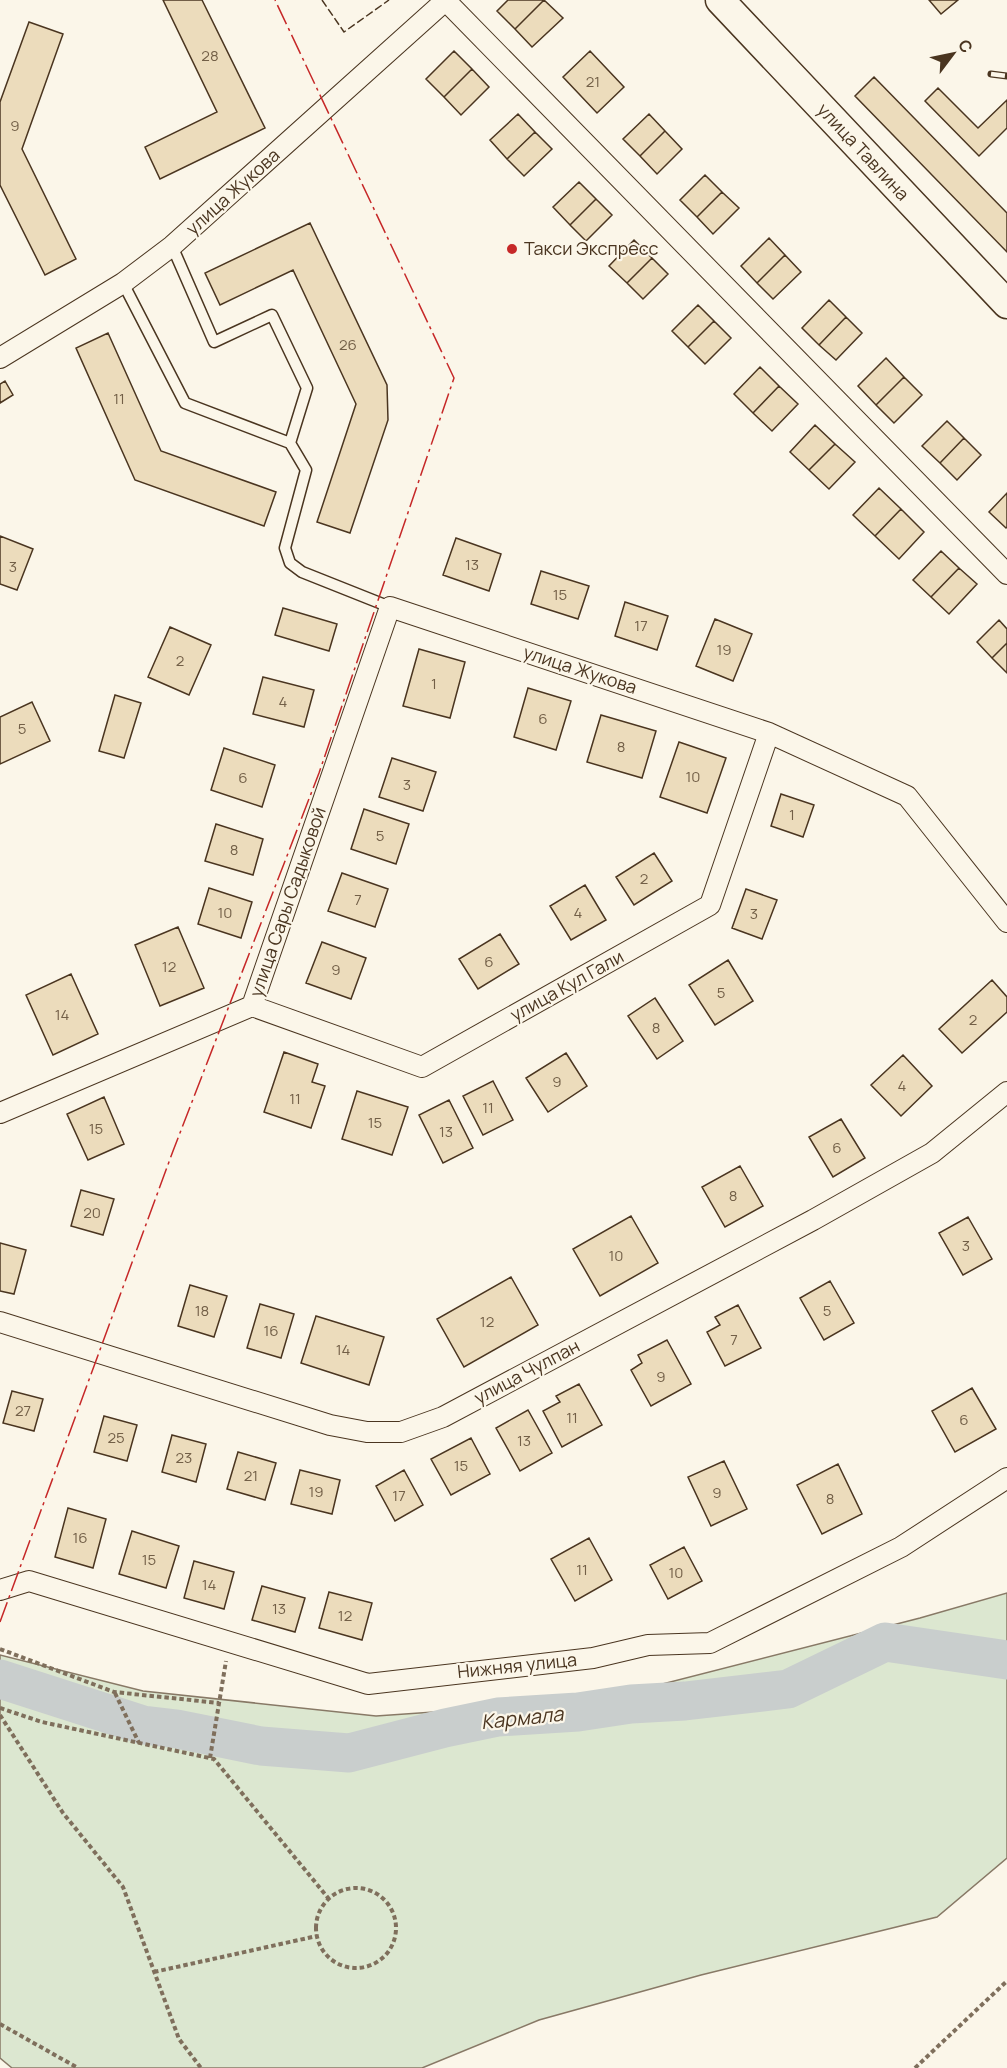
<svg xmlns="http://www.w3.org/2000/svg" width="1007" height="2068" viewBox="0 0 1007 2068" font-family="Manrope,sans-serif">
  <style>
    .green { fill: #dce7d0; stroke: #887966; stroke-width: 1.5 }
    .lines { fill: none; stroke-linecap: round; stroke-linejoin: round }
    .river { stroke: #c9cecd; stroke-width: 39 }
    .building { fill: #ecdcbc; stroke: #4a3520; stroke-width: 1.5 }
    .service-casing { stroke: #4a3520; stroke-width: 13 }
    .minor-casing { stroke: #4a3520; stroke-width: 22 }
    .secondary-casing { stroke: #4a3520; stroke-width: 31 }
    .path { stroke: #7f6f5c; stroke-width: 4; stroke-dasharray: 4.5 3; stroke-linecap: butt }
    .service { stroke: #fbf6e9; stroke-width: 10 }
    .minor { stroke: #fbf6e9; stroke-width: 20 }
    .secondary { stroke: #fbf6e9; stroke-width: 28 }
    .rail-casing { stroke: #4a3520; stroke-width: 7 }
    .rail { stroke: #fbf6e9; stroke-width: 4.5; stroke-dasharray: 14; stroke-linecap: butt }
    .fence { stroke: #4a3520; stroke-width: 1.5; stroke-dasharray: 8 3; stroke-linecap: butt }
    .power { stroke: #c62828; stroke-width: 1.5; stroke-dasharray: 21 4.5 3 4.5; stroke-linecap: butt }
    .poi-dot { fill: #c62828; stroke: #fbf6e9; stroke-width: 2 }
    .labels { text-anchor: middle; stroke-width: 4.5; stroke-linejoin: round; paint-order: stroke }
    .number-label { font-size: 15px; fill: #725f47 }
    .street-label { font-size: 18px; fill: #4a3520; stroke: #fbf6e9 }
    .poi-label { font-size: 18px; fill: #4a3520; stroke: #fbf6e9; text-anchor: start }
    .water-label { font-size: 20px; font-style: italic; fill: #4a3520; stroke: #fbf6e9 }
  </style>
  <rect width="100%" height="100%" fill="#fbf6e9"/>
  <path class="green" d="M 1007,1593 L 1007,1858 L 937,1917 L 701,1975 L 539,2020 L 422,2068 L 12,2068 L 0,2058 L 0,1655 L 143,1691 L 376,1716 L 596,1701 L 920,1618 Z"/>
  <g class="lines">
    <path class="river" d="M 0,1679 L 143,1725 L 177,1729 L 261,1746 L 349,1753 L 445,1728 L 498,1717 L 578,1712 L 631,1704 L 685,1701 L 788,1689 L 885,1642 L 1007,1660"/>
  </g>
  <path class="building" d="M 163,0 L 202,0 L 265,128 L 160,179 L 145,147 L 217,112 Z
    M 508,0 L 544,0 L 515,29 L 497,11 Z
    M 544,0 L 563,18 L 532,47 L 515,29 Z
    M 929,0 L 958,0 L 941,14 Z
    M 29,22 L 63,34 L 22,149 L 76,259 L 45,275 L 0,185 L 0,102 Z
    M 454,51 L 472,69 L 444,97 L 426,79 Z
    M 590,51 L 624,87 L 597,113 L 563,77 Z
    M 472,69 L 489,87 L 461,115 L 444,97 Z
    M 874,77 L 1007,213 L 1007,252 L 855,96 Z
    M 938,88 L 978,128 L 1007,100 L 1007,128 L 979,156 L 925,101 Z
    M 518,114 L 535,132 L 507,159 L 490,140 Z
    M 649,114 L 665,131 L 640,156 L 623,139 Z
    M 665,131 L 682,149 L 657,174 L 640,156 Z
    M 535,132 L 552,149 L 524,176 L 507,159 Z
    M 705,175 L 722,192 L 697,217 L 680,200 Z
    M 579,182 L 596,199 L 570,225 L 553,207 Z
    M 722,192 L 739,208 L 713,234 L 697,217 Z
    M 596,199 L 612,215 L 586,241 L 570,225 Z
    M 310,223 L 387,385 L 388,420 L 350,533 L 317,522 L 356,404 L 293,270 L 220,305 L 205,273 Z
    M 769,238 L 785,255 L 757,283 L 741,266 Z
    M 634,240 L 652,258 L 627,283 L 609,266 Z
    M 785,255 L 801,272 L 773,299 L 757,283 Z
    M 652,258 L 668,274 L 643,299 L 627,283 Z
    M 829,300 L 846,317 L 819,345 L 802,328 Z
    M 698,305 L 714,321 L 688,347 L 672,331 Z
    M 846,317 L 862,333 L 836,360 L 819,345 Z
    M 714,321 L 731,338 L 705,364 L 688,347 Z
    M 108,333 L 161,451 L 276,492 L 264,526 L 135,480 L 76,348 Z
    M 886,358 L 904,377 L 876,405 L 858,386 Z
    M 760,367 L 779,386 L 753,413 L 734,394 Z
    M 904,377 L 922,395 L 894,423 L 876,405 Z
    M 5,381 L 13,395 L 0,403 L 0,384 Z
    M 779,386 L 798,404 L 772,431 L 753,413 Z
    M 947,421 L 964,438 L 940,463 L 922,446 Z
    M 815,425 L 835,444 L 809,470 L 790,452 Z
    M 964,438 L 981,455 L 957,480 L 940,463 Z
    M 835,444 L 855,462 L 829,489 L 809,470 Z
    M 879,488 L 901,509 L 875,536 L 853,515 Z
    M 1007,493 L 1007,527 L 1006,528 L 989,512 Z
    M 901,509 L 924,532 L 899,559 L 875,536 Z
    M 0,536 L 33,549 L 17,590 L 0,584 Z
    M 456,538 L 501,554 L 489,591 L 443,575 Z
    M 941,551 L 959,568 L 931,597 L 913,580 Z
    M 959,568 L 977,584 L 949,614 L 931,597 Z
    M 541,571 L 589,586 L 578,619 L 531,604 Z
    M 625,602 L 668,616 L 657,650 L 615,636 Z
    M 283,608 L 337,624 L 329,651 L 275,635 Z
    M 715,619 L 752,634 L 733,681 L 696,666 Z
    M 999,620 L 1007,629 L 1007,643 L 992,658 L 977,642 Z
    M 170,627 L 211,645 L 189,695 L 148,677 Z
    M 1007,643 L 1007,673 L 992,658 Z
    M 419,649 L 465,662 L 450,718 L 403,706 Z
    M 263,677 L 314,690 L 304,727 L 253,714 Z
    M 528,688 L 571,701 L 556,750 L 514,737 Z
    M 115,695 L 141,703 L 124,758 L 99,751 Z
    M 32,702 L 50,741 L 0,764 L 0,717 Z
    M 601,715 L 656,731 L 642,778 L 587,762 Z
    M 679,742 L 726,758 L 707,813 L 660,797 Z
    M 224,748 L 275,765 L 262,807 L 211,790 Z
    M 392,758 L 436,772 L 423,811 L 379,797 Z
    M 781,794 L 814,805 L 803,837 L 771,826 Z
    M 364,809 L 409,824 L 396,864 L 351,849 Z
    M 216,824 L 263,839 L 253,875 L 205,861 Z
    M 654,853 L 672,881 L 634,905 L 616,877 Z
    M 342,873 L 388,889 L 375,927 L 328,911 Z
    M 585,885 L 606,920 L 571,940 L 550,906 Z
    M 209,888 L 252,902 L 241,938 L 198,924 Z
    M 746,889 L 777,900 L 762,939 L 732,928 Z
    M 178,927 L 204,988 L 160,1006 L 135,945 Z
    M 500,934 L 519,964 L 478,989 L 459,959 Z
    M 322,942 L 366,958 L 351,999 L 306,983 Z
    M 728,960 L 753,1001 L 715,1025 L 689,985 Z
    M 71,974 L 98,1034 L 53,1055 L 26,995 Z
    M 992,980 L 1007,997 L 1007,1012 L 962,1053 L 939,1029 Z
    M 655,998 L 683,1041 L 657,1059 L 628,1016 Z
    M 284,1052 L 318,1064 L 312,1082 L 325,1086 L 311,1128 L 264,1112 Z
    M 566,1053 L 587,1086 L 548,1112 L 526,1078 Z
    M 903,1055 L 932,1086 L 901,1116 L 871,1085 Z
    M 493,1081 L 513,1120 L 483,1135 L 463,1096 Z
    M 357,1091 L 408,1107 L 392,1155 L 342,1139 Z
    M 104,1097 L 124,1144 L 88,1160 L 67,1114 Z
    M 449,1100 L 473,1148 L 443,1163 L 419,1115 Z
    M 841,1119 L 865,1158 L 833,1177 L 809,1137 Z
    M 740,1166 L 763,1206 L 725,1227 L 702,1187 Z
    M 81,1190 L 114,1199 L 103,1235 L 71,1226 Z
    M 631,1216 L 658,1263 L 600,1296 L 573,1249 Z
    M 968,1217 L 992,1259 L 963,1275 L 939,1233 Z
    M 0,1243 L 26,1250 L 14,1294 L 0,1291 Z
    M 511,1277 L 538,1325 L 464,1367 L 437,1319 Z
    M 830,1281 L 854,1323 L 824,1340 L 800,1298 Z
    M 190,1285 L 227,1296 L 214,1337 L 178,1326 Z
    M 260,1304 L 294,1314 L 281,1358 L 247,1348 Z
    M 738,1305 L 761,1348 L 725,1366 L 707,1332 L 720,1325 L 715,1317 Z
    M 316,1316 L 384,1337 L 369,1385 L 301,1363 Z
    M 667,1340 L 691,1384 L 651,1406 L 631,1370 L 642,1363 L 638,1355 Z
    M 579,1384 L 602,1425 L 562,1447 L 543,1411 L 560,1402 L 556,1396 Z
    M 972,1388 L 996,1429 L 955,1452 L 932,1411 Z
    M 12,1391 L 43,1399 L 34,1431 L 3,1423 Z
    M 528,1410 L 552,1453 L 520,1471 L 496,1428 Z
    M 104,1416 L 137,1425 L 127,1461 L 94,1452 Z
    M 172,1435 L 206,1444 L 196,1482 L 162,1472 Z
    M 471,1438 L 490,1474 L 451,1495 L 431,1459 Z
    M 238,1452 L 276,1463 L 265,1500 L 227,1489 Z
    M 724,1461 L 747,1509 L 711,1526 L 688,1477 Z
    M 838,1464 L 862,1514 L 822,1534 L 797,1485 Z
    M 300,1470 L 340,1480 L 332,1514 L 291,1504 Z
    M 404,1470 L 423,1505 L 395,1521 L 376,1486 Z
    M 68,1508 L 106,1519 L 93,1568 L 55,1557 Z
    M 132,1531 L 179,1546 L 166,1588 L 119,1574 Z
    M 589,1538 L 612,1580 L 575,1601 L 551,1559 Z
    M 684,1547 L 702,1581 L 668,1599 L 650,1565 Z
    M 194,1561 L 234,1572 L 224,1609 L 184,1598 Z
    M 262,1586 L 305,1598 L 295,1632 L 252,1620 Z
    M 329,1592 L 372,1603 L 362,1640 L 319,1628 Z"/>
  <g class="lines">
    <g class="service-casing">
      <path id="service" d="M 123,283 L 185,403 L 290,443 L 307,388 L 272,315 L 214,342 L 172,246
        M 290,443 L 306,470 L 285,548 L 290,563 L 302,572 L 390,607"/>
    </g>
    <g class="minor-casing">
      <path id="minor" d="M 446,1 L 1007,574
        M 0,358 L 123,283 L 172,246 L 446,0
        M 252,1006 L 422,1067 L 710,905 L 769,733
        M 0,1113 L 252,1006 L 390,607 L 769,733 L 907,796 L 1007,922
        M 0,1322 L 330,1425 L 367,1432 L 401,1432 L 443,1417 L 813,1220 L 932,1153 L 1007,1092
        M 0,1590 L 29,1581 L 368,1684 L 593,1658 L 648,1645 L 710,1643 L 901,1547 L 1007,1478"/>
    </g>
    <g class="secondary-casing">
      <path id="secondary" d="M 720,0 L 1007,304"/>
    </g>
    <path class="path" d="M 0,1649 L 114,1692 L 219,1703
      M 115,1693 L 139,1743
      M 0,1708 L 42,1722 L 214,1759 L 329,1899
      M 0,1715 L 63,1813 L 123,1887 L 179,2039 L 201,2068
      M 210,1758 L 226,1661
      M316 1928a40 40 0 1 1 80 0a40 40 0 1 1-80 0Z
      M 154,1972 L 317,1936
      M 0,2024 L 78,2068
      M 915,2068 L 1007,1981"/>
    <use href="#service" class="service"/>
    <use href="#minor" class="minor"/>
    <use href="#secondary" class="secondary"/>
    <g class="rail-casing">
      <path id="rail" d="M 991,74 L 1007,76"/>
    </g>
    <use href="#rail" class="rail"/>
    <path class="fence" d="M 322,0 L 344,32 L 389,0"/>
    <path class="power" d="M 0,1622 L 173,1151 L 319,773 L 454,378 L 275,0"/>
  </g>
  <circle class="poi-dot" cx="512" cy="249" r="6"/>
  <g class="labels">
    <g class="number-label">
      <text x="210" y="61">28</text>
      <text x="593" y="87">21</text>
      <text x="15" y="131">9</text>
      <text x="348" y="350">26</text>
      <text x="119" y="404">11</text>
      <text x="472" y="570">13</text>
      <text x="13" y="572">3</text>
      <text x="560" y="600">15</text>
      <text x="641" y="631">17</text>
      <text x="724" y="655">19</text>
      <text x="180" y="666">2</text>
      <text x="434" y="689">1</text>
      <text x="283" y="707">4</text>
      <text x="543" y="724">6</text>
      <text x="22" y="734">5</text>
      <text x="621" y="752">8</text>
      <text x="693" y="782">10</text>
      <text x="243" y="783">6</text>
      <text x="407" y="790">3</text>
      <text x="792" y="820">1</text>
      <text x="380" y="841">5</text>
      <text x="234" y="855">8</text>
      <text x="644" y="884">2</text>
      <text x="358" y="905">7</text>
      <text x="225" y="918">10</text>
      <text x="578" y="918">4</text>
      <text x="754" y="919">3</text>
      <text x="489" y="967">6</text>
      <text x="169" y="972">12</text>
      <text x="336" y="975">9</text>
      <text x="721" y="998">5</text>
      <text x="62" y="1020">14</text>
      <text x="973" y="1025">2</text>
      <text x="656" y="1033">8</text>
      <text x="557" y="1087">9</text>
      <text x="902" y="1091">4</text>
      <text x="295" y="1104">11</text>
      <text x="488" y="1113">11</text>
      <text x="375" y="1128">15</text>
      <text x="96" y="1134">15</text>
      <text x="446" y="1137">13</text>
      <text x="837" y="1153">6</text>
      <text x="733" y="1201">8</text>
      <text x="92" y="1218">20</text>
      <text x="966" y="1251">3</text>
      <text x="616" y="1261">10</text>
      <text x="202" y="1316">18</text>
      <text x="827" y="1316">5</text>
      <text x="487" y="1327">12</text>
      <text x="271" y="1336">16</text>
      <text x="734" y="1345">7</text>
      <text x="343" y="1355">14</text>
      <text x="661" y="1382">9</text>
      <text x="23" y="1416">27</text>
      <text x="572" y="1423">11</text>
      <text x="964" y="1425">6</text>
      <text x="116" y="1443">25</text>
      <text x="524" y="1446">13</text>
      <text x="184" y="1463">23</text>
      <text x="461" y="1471">15</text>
      <text x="251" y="1481">21</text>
      <text x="316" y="1497">19</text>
      <text x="717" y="1498">9</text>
      <text x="399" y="1501">17</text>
      <text x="830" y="1504">8</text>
      <text x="80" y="1543">16</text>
      <text x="149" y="1565">15</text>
      <text x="582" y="1575">11</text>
      <text x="676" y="1578">10</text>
      <text x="209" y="1590">14</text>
      <text x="279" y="1614">13</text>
      <text x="345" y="1621">12</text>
    </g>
    <g class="street-label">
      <text transform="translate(863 152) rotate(47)" y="6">улица Тавлина</text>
      <text transform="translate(233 192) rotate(-42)" y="6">улица Жукова</text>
      <text transform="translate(580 670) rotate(18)" y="6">улица Жукова</text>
      <text transform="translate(288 902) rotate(-71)" y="6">улица Сары Садыковой</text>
      <text transform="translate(567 986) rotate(-29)" y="6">улица Кул Гали</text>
      <text transform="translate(527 1372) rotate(-28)" y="6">улица Чулпан</text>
      <text transform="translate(517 1666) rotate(-6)" y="6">Нижняя улица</text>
    </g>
    <g class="poi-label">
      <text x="524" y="255">Такси Экспресс</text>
    </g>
    <g class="water-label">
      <text transform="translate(522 1718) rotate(-6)" y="7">Кармала</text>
    </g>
  </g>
  <g transform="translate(953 54) rotate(58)" stroke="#fbf6e9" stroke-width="4.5" paint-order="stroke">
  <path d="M0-4.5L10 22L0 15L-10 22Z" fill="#4a3520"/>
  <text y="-9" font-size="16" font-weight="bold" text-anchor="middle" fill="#4a3520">С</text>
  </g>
</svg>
